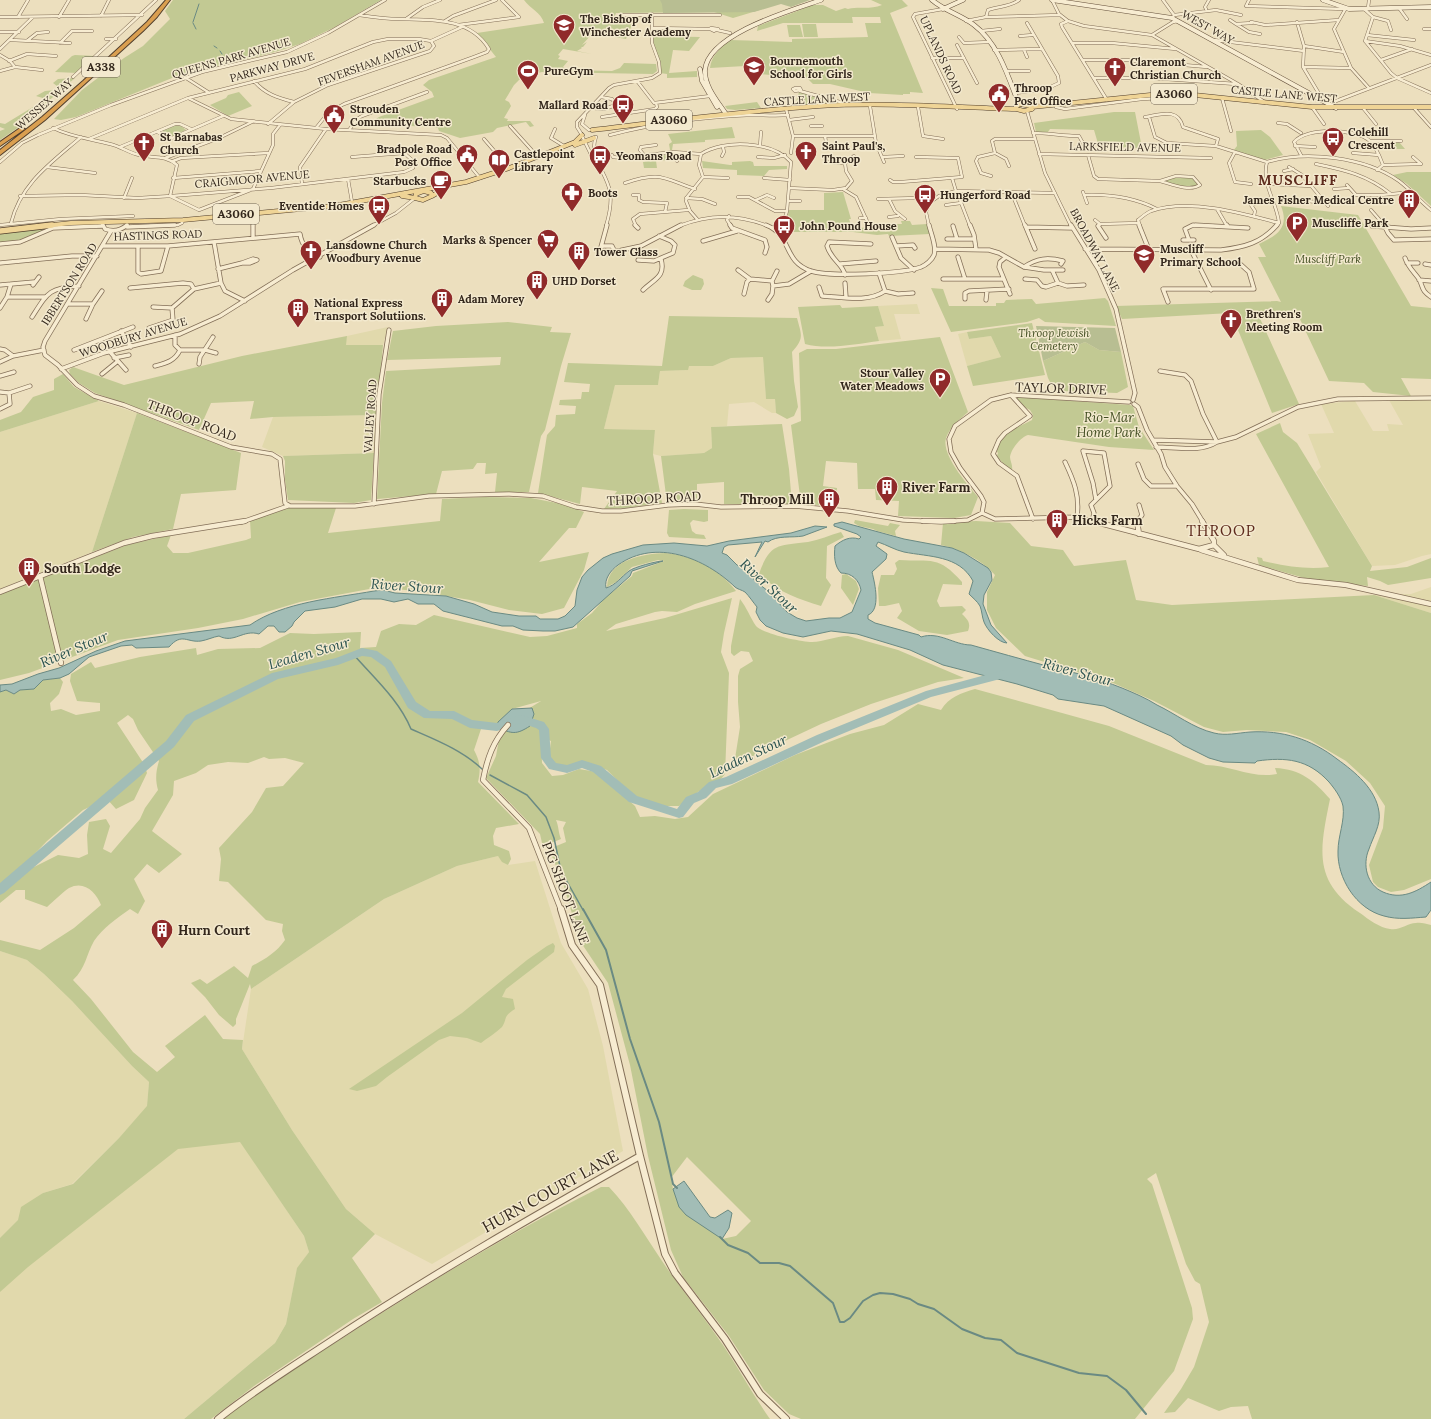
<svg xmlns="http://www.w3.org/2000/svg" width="1431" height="1419" viewBox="0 0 1431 1419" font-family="Lora,serif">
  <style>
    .farmland { fill: #e1d9ac }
    .green { fill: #c2c993; fill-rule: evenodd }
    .cemetery { fill: #b8be92 }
    .water { fill: #a2bdb6; stroke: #6a8a83 }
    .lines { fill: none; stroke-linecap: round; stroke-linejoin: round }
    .stream-far2 { stroke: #6a8a83; stroke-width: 1 }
    .stream-far1 { stroke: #6a8a83; stroke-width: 1.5 }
    .stream { stroke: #6a8a83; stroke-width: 2 }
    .river { fill: #a2bdb6; fill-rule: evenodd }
    .street-far3-casing { stroke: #836f58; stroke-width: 3.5 }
    .street-far2-casing { stroke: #836f58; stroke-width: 5 }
    .street-far1-casing { stroke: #836f58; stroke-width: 6 }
    .street-casing { stroke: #836f58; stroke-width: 8 }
    .secondary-casing { stroke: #65503b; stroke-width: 5 }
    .primary-far1-casing { stroke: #513e2c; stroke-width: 5 }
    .primary-casing { stroke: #513e2c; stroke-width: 7 }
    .highway-casing { stroke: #513e2c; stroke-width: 2 }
    .street-far3 { stroke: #f7ecd1; stroke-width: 2.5 }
    .street-far2 { stroke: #f7ecd1; stroke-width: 3.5 }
    .street-far1 { stroke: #f7ecd1; stroke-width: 4.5 }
    .street { stroke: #f7ecd1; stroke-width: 6 }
    .secondary { stroke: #f7ecd1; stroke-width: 4 }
    .primary-far1 { stroke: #efd496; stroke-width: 4 }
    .primary { stroke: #efd496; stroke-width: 5.5 }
    .highway { fill: #da9f50; fill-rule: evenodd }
    .labels { text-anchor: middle; stroke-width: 3; stroke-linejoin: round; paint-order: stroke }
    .far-poi-label { font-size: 11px; font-weight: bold; fill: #33271c; stroke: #f3e9ce; text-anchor: start }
    .far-street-label { font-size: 11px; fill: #33271c; stroke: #f3e9ce }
    .far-park-label { font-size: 11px; font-style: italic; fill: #434f23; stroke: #f3e9ce }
    .shield { fill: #f3e9ce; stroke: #6d6151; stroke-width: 1 }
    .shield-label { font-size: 12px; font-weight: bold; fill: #33271c }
    .street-label { font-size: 13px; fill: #33271c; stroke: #f3e9ce }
    .park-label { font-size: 13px; font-style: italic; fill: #434f23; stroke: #f3e9ce }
    .poi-label { font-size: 13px; font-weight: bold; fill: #33271c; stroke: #f3e9ce; text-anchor: start }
    .far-district-label { font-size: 14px; font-weight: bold; letter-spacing: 1px; fill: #5e2b1d; stroke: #f3e9ce }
    .water-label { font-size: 14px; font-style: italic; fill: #2b5350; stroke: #f3e9ce }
    .quarter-label { font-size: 15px; letter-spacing: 1px; fill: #5e2b1d; stroke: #f3e9ce }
    .near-street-label { font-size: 16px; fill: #33271c; stroke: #f3e9ce }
  </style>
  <rect width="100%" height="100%" fill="#ecdfbe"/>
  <path class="farmland" d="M 917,304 L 920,314 L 894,314 L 901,339 L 879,341 L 875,327 L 884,326 L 878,306 Z
    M 388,327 L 383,345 L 345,345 L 347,336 Z
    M 967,332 L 969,339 L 991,336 L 1001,357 L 967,366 L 958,334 Z
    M 763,357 L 766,398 L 775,398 L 776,413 L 772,413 L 754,402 L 729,404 L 727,426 L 711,427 L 712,448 L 704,453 L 661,456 L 653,454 L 655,430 L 604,429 L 615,385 L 658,385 L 660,371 L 688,370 L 688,366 L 713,366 L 731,358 Z
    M 1389,400 L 1431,400 L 1431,554 L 1422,556 L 1395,565 L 1372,566 L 1316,472 L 1321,467 L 1308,434 L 1334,433 L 1321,404 L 1355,401 L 1373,431 L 1389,431 L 1387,424 L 1403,425 Z
    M 99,401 L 137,413 L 92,552 L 0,589 L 0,432 Z
    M 377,415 L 374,453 L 283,456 L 262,447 L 273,417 Z
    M 1431,587 L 1431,613 L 1374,595 L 1411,594 Z
    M 498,856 L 508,865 L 535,861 L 561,943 L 588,989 L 603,1046 L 623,1151 L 432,1264 L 375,1234 L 346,1209 L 292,1130 L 242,1049 L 251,989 L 384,899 L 457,866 Z
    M 0,951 L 27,960 L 44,974 L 72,1001 L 132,1066 L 149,1082 L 147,1107 L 119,1138 L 72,1184 L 43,1193 L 18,1220 L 171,1135 L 240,1141 L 304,1236 L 309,1252 L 297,1269 L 286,1324 L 275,1343 L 184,1419 L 0,1419 Z"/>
  <path class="green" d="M 173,0 L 381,0 L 335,27 L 300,44 L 275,52 L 177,76 L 76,117 L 61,120 L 54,119 L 82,90 L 124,58 L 143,46 L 170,19 L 165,11 Z
    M 524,0 L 754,0 L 763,9 L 733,18 L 714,12 L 616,13 L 613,21 L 634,20 L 626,39 L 615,37 L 616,35 L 599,33 L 597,36 L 591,35 L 582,45 L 587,42 L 583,47 L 581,47 L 582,48 L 577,51 L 592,54 L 563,49 L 558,55 L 560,56 L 558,59 L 568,61 L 563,67 L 566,70 L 612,71 L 620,68 L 624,63 L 656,64 L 657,71 L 653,74 L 542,72 L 529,75 L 519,80 L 514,85 L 505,100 L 509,102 L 511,106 L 504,118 L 508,119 L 507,121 L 530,121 L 534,126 L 530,127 L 526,122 L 497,128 L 493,132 L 460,138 L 439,131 L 438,128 L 434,127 L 368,124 L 379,117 L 434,97 L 432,92 L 423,85 L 429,80 L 496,57 L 477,33 L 544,23 C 541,12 530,9 524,0 Z
    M 871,0 L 902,0 L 908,6 L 890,13 L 923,93 L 910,92 L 910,94 L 903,94 L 903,95 L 869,93 L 830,84 L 813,84 L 807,78 L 799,77 L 800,73 L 787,72 L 784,76 L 748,73 L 745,66 L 710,68 C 711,56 721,47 730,40 L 792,42 L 792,39 L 868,37 L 865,23 L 881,23 L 880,17 L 852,17 L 853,23 L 783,23 L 757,31 L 758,26 L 813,5 L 823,5 L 836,11 L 845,8 L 848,9 C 859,6 870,10 882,5 Z
    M 802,24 L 816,24 L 818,37 L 804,37 Z
    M 787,25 L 800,25 L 803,37 L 789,37 Z
    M 651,36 L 700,37 L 689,51 L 673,50 L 669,73 L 697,71 L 697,77 L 667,78 L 667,74 L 660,73 Z
    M 75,55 L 95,56 L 78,73 L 55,72 L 72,56 Z
    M 75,78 L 16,129 L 0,140 L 0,131 L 5,129 L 0,127 L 0,123 L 5,124 L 46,99 L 36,96 L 45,91 L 56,90 L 57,86 L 53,83 L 58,79 Z
    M 239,92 L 252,106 L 228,116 L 210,105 L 226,98 L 228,95 Z
    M 799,92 L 830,101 L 829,103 L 795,105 Z
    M 757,102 L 761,108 L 735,110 L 727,109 L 725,106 Z
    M 1114,112 L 1135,112 L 1142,148 L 1099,147 L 1094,130 L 1050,129 L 1048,132 L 1036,132 L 1034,123 Z
    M 176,125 L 180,125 L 186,130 L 173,136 L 162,133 L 163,130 Z
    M 732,127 L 735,138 L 705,140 L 705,142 L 673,144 L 672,150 L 670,150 L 669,144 L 672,142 L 668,134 Z
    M 1261,130 L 1270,137 L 1283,155 L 1265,160 L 1233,151 L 1237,146 L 1236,131 Z
    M 1376,142 L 1399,142 L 1405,149 L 1377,149 L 1373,143 Z
    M 658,155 L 667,155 L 668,160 L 656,161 L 657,168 L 644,168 L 643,162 L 648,161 L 647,156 Z
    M 702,161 L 730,165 L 732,165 L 732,162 L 750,161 L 753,162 L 754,166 L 787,166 L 787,169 L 769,170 L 764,176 L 737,175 L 737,170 L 703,168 Z
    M 1407,172 L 1431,172 L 1431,206 L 1407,184 L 1393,175 Z
    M 1174,177 L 1192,178 L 1195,179 L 1198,186 C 1188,191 1174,185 1164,182 L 1164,181 Z
    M 843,192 L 851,219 L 849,219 L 852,228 L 893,227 L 893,224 L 902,224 L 901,221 L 910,221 L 912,225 L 927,224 L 930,234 L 889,236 L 888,234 L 877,235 L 853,232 L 787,232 L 786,224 L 789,210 L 824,210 L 824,193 Z
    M 1281,206 L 1358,215 L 1411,306 L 1431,308 L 1431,379 L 1401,378 L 1411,396 L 1373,392 L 1364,383 L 1329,381 L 1298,315 L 1257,312 L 1299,404 L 1272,413 L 1231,313 L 1122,319 L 1116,306 L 1277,301 L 1281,302 L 1258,257 L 1266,257 L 1259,244 C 1276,236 1290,228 1281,206 Z
    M 52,227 L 25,240 L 0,244 L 0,234 Z
    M 693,275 L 703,279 L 704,284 L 701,290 L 692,290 L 683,286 L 685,281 Z
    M 931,288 L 943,289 L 949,306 L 996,306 L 996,303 L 1004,303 L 1006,300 L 1032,299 L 1036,304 L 1105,298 L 1108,301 L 1116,326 L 1045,322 L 1039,318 L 1027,322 L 951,332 Z
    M 840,305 L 842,308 L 878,306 L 884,326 L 875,327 L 879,341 C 857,344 827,350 805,344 L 798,307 Z
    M 669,316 L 797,318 C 801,334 805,338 792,352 L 794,381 L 798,407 L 794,416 L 787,419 L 776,413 L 775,399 L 766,399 L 763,357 L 731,358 L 713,366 L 689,366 L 688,370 L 660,371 L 658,385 L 615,385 L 604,429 L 655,430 L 653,454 L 662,503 L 626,508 L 604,509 L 617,491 L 582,487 L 580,504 L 538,493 L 547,435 L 555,426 L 556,415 L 575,414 L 576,406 L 559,405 L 560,400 L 581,399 L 582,392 L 589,392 L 590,384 L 564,382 L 568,363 L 662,366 Z
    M 508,322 L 552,327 L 550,332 L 571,333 L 561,366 L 545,430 L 541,436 L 529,492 L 495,492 L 497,473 L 485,474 L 486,463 L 477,463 L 473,469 L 442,471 L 436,494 L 377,499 L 382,403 L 386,371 L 500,365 L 501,357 L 387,360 L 393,331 L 436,326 Z
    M 1032,323 L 1045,375 L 973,386 L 967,366 L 1001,357 L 991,336 L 969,339 L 967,332 Z
    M 347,336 L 346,345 L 383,345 L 377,415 L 273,417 L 250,419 L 254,401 L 211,403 L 199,430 L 95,393 L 79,383 L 70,374 L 69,370 L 73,367 L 124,385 L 242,356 Z
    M 940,337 L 968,412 C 959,420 950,427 946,438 C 941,455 968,485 978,497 L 971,515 L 954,518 L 898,516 L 899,501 L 876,500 L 875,489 L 858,489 L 857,463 L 826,461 L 823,486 L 837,488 L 836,506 L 801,504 L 791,425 L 801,421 L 799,353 L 807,349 L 836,349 Z
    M 1085,342 L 1099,350 L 1121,352 L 1128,387 L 1117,393 L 1061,391 L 1052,386 L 1048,378 L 1043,361 Z
    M 63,374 L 74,387 L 99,401 L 0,432 L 0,420 L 21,412 L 33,397 L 54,390 L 54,379 Z
    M 1015,397 L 1130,405 L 1133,406 L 1139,427 L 1154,450 L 1109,447 L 1028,435 C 1021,437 1011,449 1010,457 C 1010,461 1013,465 1012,470 L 1005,466 L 997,456 L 998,453 L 996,450 C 1004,430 1015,429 1032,420 L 1033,415 L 1030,410 L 1022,406 Z
    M 137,413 L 241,453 L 236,490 L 181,494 L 173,529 L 133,537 L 92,552 Z
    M 1280,423 L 1283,432 L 1297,443 L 1372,566 L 1370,571 L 1407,567 L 1431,558 L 1431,578 L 1388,585 L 1380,581 L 1367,577 L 1368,586 L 1315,581 L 1259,565 L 1257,557 L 1262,558 L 1263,561 C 1285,566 1307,570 1329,567 L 1256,434 Z
    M 782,424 L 789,469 L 792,504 L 724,504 L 724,482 L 697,484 L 697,500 L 667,503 L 661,456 L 704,453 L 712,448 L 711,427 Z
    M 374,453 L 371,500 L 354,503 L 288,500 L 285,480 L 285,461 L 283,456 Z
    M 485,497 L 531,498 L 562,504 L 584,512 L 576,528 L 569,528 L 539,562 L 589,552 L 584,570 L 564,608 L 542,614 L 509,610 L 470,600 L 422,592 L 380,587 L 300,602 L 243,619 L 198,628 L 118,640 L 29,673 L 0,680 L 0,594 L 127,545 L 171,535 L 167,546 L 173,553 L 188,553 L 246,540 L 251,538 L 250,520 L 288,508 L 336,508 L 328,533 L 440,521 L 442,499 Z
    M 684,509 L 708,510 L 708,521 L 704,522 L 693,520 L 690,523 L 692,531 L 696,534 L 704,535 L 706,539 L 669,537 L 667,533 L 669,510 Z
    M 855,520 L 888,526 L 890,523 L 900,525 L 895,531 L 896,536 L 877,531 L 873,529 L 859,526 L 854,523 Z
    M 976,521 L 1010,523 L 1031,546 L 1063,550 L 1074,566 L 1126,560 L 1136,600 L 1172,605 L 1374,595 L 1431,613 L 1431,879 L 1404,890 L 1391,892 L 1378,887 L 1373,882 L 1369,865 L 1383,828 L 1385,806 L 1370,783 L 1346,761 L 1310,740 L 1286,732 L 1247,730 L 1223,732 L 1204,727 L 1154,701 L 1113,683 L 1025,656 L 996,628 L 987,610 L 987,592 L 995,575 C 982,560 960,549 941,545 L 943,523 Z
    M 841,532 L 844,537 L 827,546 L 826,578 L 831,585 L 821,606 C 798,599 777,592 759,574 C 770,542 779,546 808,542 C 819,540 830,535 841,532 Z
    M 665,553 C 691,555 720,569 736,591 L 695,604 L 677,612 L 662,611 L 655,612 L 616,624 L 606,631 L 665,618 L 732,598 L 724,633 L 721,652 L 729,673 L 725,774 L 721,779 L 698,792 L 679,806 L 663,806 L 639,798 L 625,788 L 607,770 L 581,762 L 567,766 L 555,764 L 549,756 L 551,741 L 541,737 L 542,763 L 552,776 L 563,775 L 579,769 L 597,772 L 635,806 L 640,817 L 655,816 L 675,819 L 688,817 L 713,794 L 795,755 L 850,734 L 884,725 L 918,704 L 941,710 C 949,697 961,693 975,689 L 1109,726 L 1206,765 C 1230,765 1253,779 1277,774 L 1275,768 C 1301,769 1314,781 1330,799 C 1320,849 1312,881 1360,913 C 1368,919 1380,928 1390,929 C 1400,931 1407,923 1416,923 C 1421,922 1426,924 1431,925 L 1431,1419 L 1252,1419 L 1248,1406 L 1231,1407 L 1219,1411 L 1188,1398 L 1175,1412 L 1164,1413 L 1181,1389 L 1194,1367 L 1209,1322 L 1200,1284 L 1195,1281 L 1186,1264 L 1156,1173 L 1147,1179 L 1152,1184 L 1192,1308 L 1193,1319 L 1174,1371 L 1135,1419 L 801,1419 L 789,1414 L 764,1390 L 729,1336 L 683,1277 L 671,1250 L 648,1156 L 630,1065 L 608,983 L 580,941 L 563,883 L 549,849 L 566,842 L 563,828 L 566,822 L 556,820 C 559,827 558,832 561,839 L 551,843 L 542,843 L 540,834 L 486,778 L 496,756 L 500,734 L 528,709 L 541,701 L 512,709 L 498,722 L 497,727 L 481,729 L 474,750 C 480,761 481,769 478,782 L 519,824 L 496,828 L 493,836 L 494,845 L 509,851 L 511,859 L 508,865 L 502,862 L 498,856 L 457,866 L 384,899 L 251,989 L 250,984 L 236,1019 L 236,1024 L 233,1027 L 219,1015 L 205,997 L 191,983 L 200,979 L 207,984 L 234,966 L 248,978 L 252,966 C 265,959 276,953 285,940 L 282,931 L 283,924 L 266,920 L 228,882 L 219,881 L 221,859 L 219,848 L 252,812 L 266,788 L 283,786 L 304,763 L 285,758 L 269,759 L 264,757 L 248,763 L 228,762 L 208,765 L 196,773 L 174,781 L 173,795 L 152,831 L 182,854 L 159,873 L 147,864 L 134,879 L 145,901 L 138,914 L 130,909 C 117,918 103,928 94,941 C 86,955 86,968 73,980 L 91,999 L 133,1052 L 157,1072 L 175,1057 L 165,1046 L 205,1015 L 223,1039 L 243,1040 L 242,1049 L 292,1130 L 346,1209 L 375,1234 L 352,1258 L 382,1302 L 353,1319 L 254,1386 L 211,1419 L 184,1419 L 275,1343 L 286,1324 L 297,1268 L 309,1252 L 304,1236 L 240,1142 L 178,1149 L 28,1267 L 0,1292 L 0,1238 L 18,1220 L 21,1207 L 43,1193 L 73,1184 L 119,1138 L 147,1106 L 149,1082 L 132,1066 L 72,1001 L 44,974 L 27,960 L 0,951 L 0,940 L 40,950 L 74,928 L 101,905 C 96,892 84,880 69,888 C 64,891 53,902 47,907 L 25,899 L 25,890 L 16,890 L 0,903 L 0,692 L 6,690 L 14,694 L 20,690 L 34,689 L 43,680 L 60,678 L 63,682 L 59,694 L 50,703 L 51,711 L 61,709 L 76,715 L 100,711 L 100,703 L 77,701 L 70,681 L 71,674 L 91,662 L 95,668 L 140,657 L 196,648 L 197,655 L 218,649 L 260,648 L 290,633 L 314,634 L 361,632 L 360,648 L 376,647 L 381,631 L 399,624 L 416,625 L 434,615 L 530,637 L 547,636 L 577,628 L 577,624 L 592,613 L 604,599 L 632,576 L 633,573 L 664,561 L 658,560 L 632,567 L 616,582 L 607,587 C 608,559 644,554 665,553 ZM 128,715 L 133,719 L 138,730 L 159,761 C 156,771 155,779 158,790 L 145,808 L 140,819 L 111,853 L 103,849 L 110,826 L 106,819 L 89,822 L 87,835 L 88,854 L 79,858 L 58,855 L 34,867 L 24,865 L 47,841 L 83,810 L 107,799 L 116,809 L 134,800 L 147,773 L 144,764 L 117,723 ZM 687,1157 L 751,1221 L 736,1236 L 722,1239 L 713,1232 L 673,1189 L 671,1178 Z
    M 899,560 C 932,562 938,555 962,582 L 962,585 L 943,584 L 937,601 L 940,607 L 962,606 L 966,610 L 962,614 C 968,620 971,623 968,631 L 947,635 L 919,631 L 897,618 L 902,611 L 899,603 L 885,606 L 879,606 L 878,588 L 881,575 L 894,575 L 897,569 L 895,563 Z
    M 846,574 L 856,581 L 859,589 L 853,605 L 841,588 L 842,575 Z
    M 740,599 C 747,608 750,617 756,626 C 763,634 801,642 812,642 C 824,642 835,636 848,636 L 898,650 L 964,678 L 938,682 L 871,704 L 821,724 L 734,765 L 740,727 L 738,702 L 738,676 L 740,669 L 753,661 L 749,652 L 741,651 L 734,656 L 731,653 L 731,646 Z
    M 553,943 L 555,946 L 554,952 L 506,989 L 502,997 L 513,999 L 515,1009 C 502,1017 508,1018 502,1027 C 496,1033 487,1038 481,1043 L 467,1038 L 450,1036 L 439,1040 L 387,1077 L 376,1086 L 357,1091 L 349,1089 L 462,1013 L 527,960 L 547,946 Z
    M 601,1187 L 609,1187 C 630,1209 645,1236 662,1261 C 681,1289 703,1316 723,1345 C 739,1369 753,1395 770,1419 L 224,1419 C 265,1386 308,1360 352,1332 C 433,1280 515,1230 601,1187 Z"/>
  <path class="cemetery" d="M 660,0 L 810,0 L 791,7 L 781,4 L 754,12 L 663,13 L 662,4 Z
    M 1036,326 L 1115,328 L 1121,352 L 1099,350 L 1085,342 L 1043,361 Z"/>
  <path class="water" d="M 842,522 L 904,539 L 952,548 L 964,553 L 988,568 L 991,572 L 992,580 L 984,595 L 983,604 L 991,625 L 1007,643 C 999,643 987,630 984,622 C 982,617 982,611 980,606 C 977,601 973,598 969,594 L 973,581 C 959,555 929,557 904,552 C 895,550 887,545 878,542 L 876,546 L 887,554 L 886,559 L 872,572 C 875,584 881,610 868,615 L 868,619 L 875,623 L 919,635 L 921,637 C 939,631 954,645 971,645 C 996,652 1021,659 1047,666 C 1072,672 1097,678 1122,688 C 1134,693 1146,698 1157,705 C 1176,714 1193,728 1214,733 C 1226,736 1237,733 1250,732 C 1282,730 1311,739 1337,759 C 1355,772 1376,789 1379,812 C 1381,825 1373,837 1369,849 C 1362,865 1367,885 1383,892 C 1401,900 1416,892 1431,882 L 1431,910 L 1426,917 C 1412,918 1398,920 1384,916 C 1356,909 1337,878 1338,851 C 1338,836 1345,821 1343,806 C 1341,797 1334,788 1329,782 C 1308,759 1286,757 1257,761 L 1255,763 L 1223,762 L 1209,758 L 1183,745 L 1171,736 L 1104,706 L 1058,699 L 1053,695 L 1017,684 L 943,665 L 910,650 L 857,634 L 831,631 L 803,637 L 783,633 L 766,626 L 760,620 L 756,612 L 757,607 C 753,602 749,596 745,592 C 742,590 737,589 735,587 C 705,558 656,538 618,565 C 611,570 604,579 606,588 C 616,585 621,577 629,571 C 634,567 657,561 663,561 L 632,571 L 630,576 L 573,627 L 555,631 L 543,631 L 523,630 L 513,626 L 502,626 L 443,611 L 434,604 L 418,604 L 408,599 L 394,602 L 381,599 L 362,599 L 335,607 L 305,611 L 294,622 L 292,626 L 285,632 L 279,632 L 274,626 L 268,626 L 259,634 C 243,629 234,644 219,636 C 213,637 207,640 201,641 C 187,643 182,632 169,647 L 136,648 L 132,645 L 121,646 L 89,657 L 69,674 L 60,678 L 43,680 L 34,689 L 20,690 L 14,694 L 6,690 L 0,692 L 0,685 L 12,684 L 38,674 L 59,668 L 96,651 L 125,641 L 250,625 C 283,602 335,598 374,591 L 383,590 L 395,593 L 446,596 L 474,604 L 492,612 L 519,616 L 536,616 L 540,619 L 558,619 L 565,616 L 575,606 L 577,590 L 582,577 L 588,570 L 603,558 L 612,554 L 643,545 L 674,543 L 707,546 L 729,541 L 791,533 L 815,526 L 827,527 C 819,530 811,533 803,536 C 792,538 777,535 768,542 L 765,541 L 755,557 L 762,542 L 728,545 L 724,547 L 722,553 L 727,555 L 737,565 L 750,573 L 755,581 L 768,591 L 787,612 L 797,618 L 806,621 L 829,618 L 840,618 L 852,612 L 861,590 C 859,580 852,573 841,573 C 834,566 834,555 835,546 C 842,540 850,536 859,539 L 861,537 L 857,534 L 834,526 L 834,524 Z
    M 532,708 L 534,714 L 530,726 C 516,735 512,734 497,727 L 498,722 L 512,709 Z
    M 684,1181 L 710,1217 L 715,1218 L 728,1210 L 732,1213 L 729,1228 L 722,1239 L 686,1215 L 679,1207 L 673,1189 Z"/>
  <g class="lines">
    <path class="stream-far2" d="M 364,11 L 383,0
      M 193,22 L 199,4
      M 193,23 L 196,29
      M 214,46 L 217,48
      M 220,51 L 222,54
      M 227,61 L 228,63"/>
    <path class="stream-far1" d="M 354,655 C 374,678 399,700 411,729 C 436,740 462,750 482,769
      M 490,775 L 527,795 L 546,817 L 554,838 L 561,871 L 583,910"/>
    <path class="stream" d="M 583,909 L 606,950 L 630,1039 L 659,1122 L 673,1184 L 677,1188
      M 720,1237 L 728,1245 L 748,1253 L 760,1263 L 779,1263 L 790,1266 L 833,1303 L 840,1322 L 844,1322 L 850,1318 L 863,1301 L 873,1295 L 880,1293 L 893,1294 L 910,1299 L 918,1304 L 934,1309 L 962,1329 L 985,1338 L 1001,1340 L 1017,1353 L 1079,1373 L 1107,1376 L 1126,1390 L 1146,1414"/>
    <path class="river" d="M 362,648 L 377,651 L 391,661 L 416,702 L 430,711 L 454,711 L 472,720 L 497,723 L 521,715 L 544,722 L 549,729 L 551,757 L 556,763 L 567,765 L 582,760 L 601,766 L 637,796 L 677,809 L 686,797 L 698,792 L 709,782 L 726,777 L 817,735 L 926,691 L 1004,670 L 1007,671 L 1009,674 L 1007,677 L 1004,678 L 931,697 L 825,741 L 732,784 L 716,788 L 706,798 L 694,803 L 683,817 L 679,818 L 629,802 L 593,772 L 582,768 L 567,773 L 549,769 L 541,758 L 539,730 L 536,728 L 521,723 L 497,731 L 470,728 L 452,719 L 424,718 L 408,708 L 385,667 L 371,657 L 362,656 L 338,665 L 278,679 L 194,721 L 174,747 L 4,893 L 0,895 L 0,883 L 166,741 L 186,715 L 272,673 L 336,658 Z"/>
    <g class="street-far3-casing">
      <path id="street-far3" d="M 1052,0 L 1059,14 L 1068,21 L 1061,24 L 1062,27 L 1107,100
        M 1163,0 L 1174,15 L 1173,17
        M 1249,0 L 1246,6 L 1345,9
        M 1346,8 L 1334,29 L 1351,68 L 1369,88
        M 1363,8 L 1373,17 L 1365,41 L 1391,73 L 1397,78 L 1431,93
        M 1368,8 L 1369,0
        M 1399,8 L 1407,19
        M 943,9 L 915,14 L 913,17 L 957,109
        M 1206,9 L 1205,7 L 1209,0
        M 623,15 L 720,15
        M 1174,15 L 1216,10 L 1241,15
        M 101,16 L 109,0
        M 0,17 L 142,15
        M 18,17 L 28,0
        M 59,17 L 69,0
        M 986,17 L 988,10 C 999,6 1010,7 1019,0
        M 1373,17 L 1388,21 L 1391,30
        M 406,19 L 423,7 L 440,0
        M 1230,20 L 1236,24
        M 445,21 L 453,16 L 496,0
        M 966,21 L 986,17 L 1060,15
        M 1068,21 L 1084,26 L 1152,35 L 1238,84 L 1266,103
        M 1251,22 L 1265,25 L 1339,20
        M 1297,22 L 1304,46 L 1303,67 L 1321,97 L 1328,101 L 1336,101 L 1431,65
        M 1252,23 L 1236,24 L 1249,32 L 1260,34
        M 458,25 L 519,17 L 502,0
        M 652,28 L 710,29
        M 711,28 L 718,29 L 714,31 L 710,29 Z
        M 1424,29 L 1431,29
        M 717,30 L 730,33
        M 981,31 L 1000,29
        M 0,32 L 19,32
        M 1152,35 L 1173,22 L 1178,21
        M 1367,35 L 1414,40
        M 1020,36 L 1033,35
        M 959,37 L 964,43 L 990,42
        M 106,39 L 116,39
        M 11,40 L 70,43
        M 28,40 L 37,33 L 48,32
        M 1214,40 L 1304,51
        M 1365,41 L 1400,46 L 1431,55
        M 60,43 L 72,31 L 92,31
        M 1073,43 L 1112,43 L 1176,49
        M 957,45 L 977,83
        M 1304,46 L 1344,52
        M 0,49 L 33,17
        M 994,50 L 1042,49
        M 1024,50 L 1027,57
        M 0,55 L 10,61 L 15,67 L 42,70
        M 932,58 L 964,58
        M 1083,60 L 1126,60 L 1207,67
        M 1381,60 L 1412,49
        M 9,61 L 27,54 L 56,56
        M 1303,67 L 1351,68
        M 0,71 L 15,67
        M 1006,71 L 1029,71
        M 73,77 L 156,0
        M 186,78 L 208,92
        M 1094,78 L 1151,78 L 1236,84
        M 254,81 C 265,94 278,98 294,102
        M 637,81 L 654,103 L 710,96
        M 795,88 L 800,88 L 801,90 L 795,91 L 793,89 Z
        M 800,91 L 840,102 L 844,105
        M 1015,93 L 1046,89 L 1059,83 L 1058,76 L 1027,23
        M 188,98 L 231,119 L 326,129 L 441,135 L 447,138 L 480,178
        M 1222,98 L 1231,131
        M 870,106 L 876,143 L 884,162
        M 918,107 L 923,136 L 943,139
        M 1056,107 L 1065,109 L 1142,99 L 1184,97 L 1185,94
        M 1312,107 L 1324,124
        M 591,108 L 604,109 L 616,105 L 612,99 L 601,97
        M 1363,108 L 1376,124
        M 1414,108 L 1431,127
        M 786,109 L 793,136 L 791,153
        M 1027,111 L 1045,173 L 1071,226
        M 585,115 L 582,124 L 589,130
        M 602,117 L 655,109 L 657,107 L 656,103
        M 1145,117 C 1160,115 1178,107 1183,127 L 1218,139 L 1216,146
        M 1149,117 L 1155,137 L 1167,143 L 1216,146 L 1267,162
        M 789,120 L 813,117
        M 1278,123 L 1287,124 L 1301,133
        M 268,124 L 294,102 L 328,85 L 430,51 L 434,46 L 431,41
        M 510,126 L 538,157
        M 811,126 L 822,126
        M 53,128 C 71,137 91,139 110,144 C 120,146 129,153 139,155 C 152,158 166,155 177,165 L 170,196 L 199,210
        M 316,128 L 328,113 L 344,104 L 474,57 L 487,52 L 489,49 C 470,17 431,20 399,19 C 386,19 372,17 359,15
        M 555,129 L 551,138 L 564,146
        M 349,130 L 357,119 L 362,116 L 427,92
        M 157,132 L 172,138 L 223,116
        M 1033,133 C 1049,133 1063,136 1079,136 L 1084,145
        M 582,135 L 577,127 L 577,122 L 609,88 L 614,85 L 652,78 L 660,73 L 659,62 L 652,43 L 652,14
        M 610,135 C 656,123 704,117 751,115 C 763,115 776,116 788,115
        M 582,136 L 599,171
        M 793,136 L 875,136
        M 825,136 L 827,148
        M 596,137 C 588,158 607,172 610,192 C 612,203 609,216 606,226
        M 89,139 L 188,98 L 305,69 L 373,42 L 388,39 L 419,39 L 431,41 L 462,27
        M 484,139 L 509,168
        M 1370,141 L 1401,141
        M 760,146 L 761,132
        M 1295,146 L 1315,147
        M 120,147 L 175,124 L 180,124 L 191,129
        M 672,152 L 677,161
        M 1235,152 L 1229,163 L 1235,182 L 1251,184
        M 995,153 L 992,141 L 995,139 L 1034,139
        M 1353,153 L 1379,155
        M 1039,154 L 1211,158
        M 612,155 L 613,157 L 621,158 L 673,152 L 701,154
        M 644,155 L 640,150 L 641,147 L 656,145
        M 1088,155 L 1094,176 L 1098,179 L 1160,181
        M 1301,155 L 1294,142 C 1306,127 1355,128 1370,141 C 1376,147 1380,157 1383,165 L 1377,170
        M 722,156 L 724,152 L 723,147
        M 758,157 L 774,158 L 785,155
        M 882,157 L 903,156
        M 1413,157 L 1421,164
        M 165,158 L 219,138 L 252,122
        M 173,161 L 181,158 L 269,153
        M 0,162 L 22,143 L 38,135 L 111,105 L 202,72 L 287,52 L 328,33 L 385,0
        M 827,162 L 845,163
        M 845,163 L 854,156
        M 1316,164 C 1345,170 1367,175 1391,194
        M 1383,165 L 1421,164
        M 47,167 L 95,173
        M 1289,167 L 1302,175 L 1328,206
        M 1284,171 L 1293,169
        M 991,176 L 981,173 L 976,161 L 978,157 L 995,153 L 1006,159 L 1009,166
        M 1176,176 L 1193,177 L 1200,185 C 1190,192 1171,184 1160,181 Z
        M 703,177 L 728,178
        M 173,178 L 261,171
        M 764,178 L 790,180
        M 952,178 L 956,191
        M 348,179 L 352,202
        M 890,180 L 893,182 L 901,182 L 962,177 L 958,158 L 916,157
        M 625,183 C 660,171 663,178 695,189
        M 302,184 L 300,167 L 326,129
        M 1268,184 L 1310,186
        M 1347,185 L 1356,195 L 1381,195 L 1412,192
        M 789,188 L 833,190 L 846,188 L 852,181 L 846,171 L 845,163
        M 843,189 L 856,197 L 867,221
        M 1334,189 L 1349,188
        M 1083,192 L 1087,203
        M 633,195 L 639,195 L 639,200 L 643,202 L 667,203 L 665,212
        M 1084,195 C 1110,194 1133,197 1157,209
        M 20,196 L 81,195 L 138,198 L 171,196 L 271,188 L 404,172 L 413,168 L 411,159 L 404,153 L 352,157
        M 1013,196 L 1025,226
        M 738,197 L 749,197 L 775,211 L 787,211
        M 124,198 L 132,178
        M 686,198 L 702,199 L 715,204
        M 878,199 L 918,198 L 931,200
        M 889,199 L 895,211 L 905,219
        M 756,200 L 767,195 L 774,198
        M 960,200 L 970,226
        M 1248,200 L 1253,201 L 1254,204 L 1251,205 Z
        M 1297,200 L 1326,203
        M 788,201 L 800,201
        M 946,205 L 961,203
        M 1251,205 L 1255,211 L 1254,216
        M 1217,209 L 1227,226
        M 199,210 L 253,189 L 273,145 L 273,134 L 280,125
        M 1371,210 L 1385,226
        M 729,216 L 727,220 L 731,226
        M 889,217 L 898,216
        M 860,218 L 866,218
        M 697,219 L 690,211 L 686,201 L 687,197 L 703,177 L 699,165 L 701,154 C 724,139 772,141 791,162 L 787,211 L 784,222 L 776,226
        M 1095,220 L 1100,224 L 1139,223
        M 11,223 C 21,183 51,163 81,137
        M 102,224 L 103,226
        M 0,225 L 61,219 L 133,216
        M 99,226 L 102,226
        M 126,226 L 127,225
        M 150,226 L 178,225 L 182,223 L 183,220
        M 253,226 L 254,212
        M 372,226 L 396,213 L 415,198
        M 636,226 L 633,219 L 640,214 L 688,210
        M 679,226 C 710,214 737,214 768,226
        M 929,226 L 926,212 L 929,203 L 939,196 L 956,191 L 1055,193
        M 1098,226 L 1100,224
        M 1140,226 L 1138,220 C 1142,217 1146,213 1151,211 C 1188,198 1242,213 1279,223
        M 1191,226 L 1213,226
        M 1276,226 L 1279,223 C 1277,202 1261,184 1267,162 C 1306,150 1365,157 1399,181 C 1411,190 1420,201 1431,210"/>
    </g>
    <g class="street-far2-casing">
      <path id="street-far2" d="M 103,225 L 105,229 C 113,232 120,231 127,225
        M 635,225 L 638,228
        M 730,225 L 732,228 L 765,240 L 767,247 L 765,253
        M 766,225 C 793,236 782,261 811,271 C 830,277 902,274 921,267 C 926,265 932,260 934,255 C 937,247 931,234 929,225
        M 970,225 L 974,235 L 976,249
        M 1025,225 L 1035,249
        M 1071,225 L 1099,270 L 1116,309 L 1135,393 L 1133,400
        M 1099,225 L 1098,226 L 1106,238
        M 1139,225 L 1149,250
        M 1195,225 L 1248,228
        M 1227,225 L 1228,227
        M 1384,225 L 1388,233 L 1394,240 L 1431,239
        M 953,226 L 957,239
        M 1372,226 L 1411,229 L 1431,228
        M 127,227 L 175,225
        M 1026,227 L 1072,228
        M 773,228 L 778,225
        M 111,231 L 45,341 L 43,347 L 45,355 L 58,365 L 77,385 L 94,396 L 124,405 L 231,447 L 272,454 L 280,459 L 285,503 L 290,506 L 355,506 L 429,496 L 509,494 L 543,496 L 576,507 L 602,511 L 621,511 L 668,505 L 695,504 L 721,507 L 794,506 L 848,511 L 903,520 L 941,522 L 968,520 L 982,513 L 995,519 L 1077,517 L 1096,522
        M 892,237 L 901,258 L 914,270
        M 253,238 L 253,225
        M 947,239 L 974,239
        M 1183,240 L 1194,240
        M 1189,240 L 1185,229 L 1193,225
        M 703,241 L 737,231
        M 214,242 L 221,283 L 225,291 L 245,301
        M 0,244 L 20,242 L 53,228 L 102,226
        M 103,246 L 168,246 L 300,234 C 302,247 309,252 320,257
        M 138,246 L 138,272 L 141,274 L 161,271 L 168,246
        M 603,246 L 612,246 L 614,250 L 609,254 L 602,253 L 598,250 Z
        M 896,246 L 913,245 L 915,248
        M 601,247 L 607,225
        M 935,249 L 989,250 L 999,253 L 1024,267 L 1044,270 L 1063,270
        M 1085,249 L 1221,250 C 1245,247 1261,243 1277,225
        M 1191,250 L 1211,290
        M 613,252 L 641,246 L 681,225
        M 958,257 L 965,279
        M 1006,257 L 1000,262 L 999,267 L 1010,294
        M 1405,258 C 1408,267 1414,272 1419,279 C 1424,289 1421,290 1431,297
        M 253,259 L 257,260 L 250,263 L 242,263 Z
        M 638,260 L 654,261 L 673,253 L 675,245 L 671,241 L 659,236
        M 0,263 L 72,256 L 97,256
        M 1407,263 L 1418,263
        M 840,264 L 876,261
        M 1425,264 L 1431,265
        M 1024,267 C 1037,258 1048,257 1063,261 L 1061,264
        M 218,269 L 242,263
        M 738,270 L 750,279 L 772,281 L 773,286 L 789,284 L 811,271
        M 1052,270 L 1058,283
        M 879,273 L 885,291 L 898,294 L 913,293
        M 845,275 C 843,264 831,260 827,246 L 829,242 L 871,244
        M 943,279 L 1003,279
        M 1025,279 L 1037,280 L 1042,286 L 1046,287 L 1058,283 L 1067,286 L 1084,285
        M 1419,280 L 1431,281
        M 772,281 L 777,271
        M 845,283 L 846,297
        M 0,285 L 34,282
        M 33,285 L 39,277
        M 819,287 L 822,296 C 842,297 868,303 885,291
        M 130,288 L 183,283 L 191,284 L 194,289 L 221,283
        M 643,290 C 654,279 666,277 661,259
        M 744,294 L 747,282 L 750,279
        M 7,297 L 45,297
        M 965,299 L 965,293 L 969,291 L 1009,289
        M 768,300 L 772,294 L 773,286
        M 986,300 L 987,291
        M 1168,302 L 1163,289 L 1254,289 L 1249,272 L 1238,262
        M 67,304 L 93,304
        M 153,307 L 172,308
        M 0,308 L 7,297 L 11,284
        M 32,317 C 48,292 49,288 79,286
        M 86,319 L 93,304 L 102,291
        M 149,328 L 173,320 L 172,308 L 194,289
        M 121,331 L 131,347
        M 0,349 L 5,350 L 13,356
        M 74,350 L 133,327
        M 180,350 L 205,350 L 216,353
        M 110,352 L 126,370
        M 114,358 L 129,355
        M 0,362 L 13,356 L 44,350
        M 199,364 L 200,357 L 213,337
        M 155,366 C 166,363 175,361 180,350 L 175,345 L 175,335
        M 61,369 L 104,353 L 180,334 L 220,316 L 293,270 L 374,225
        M 1160,371 L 1185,375 L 1191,381 L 1203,414 L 1217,442
        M 102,374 L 118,361
        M 0,376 L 14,372
        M 0,392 L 9,393 L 30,386
        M 1011,395 L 1030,416 L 1005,433 L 999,440 L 993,454 L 999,463 L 1017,476 L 1033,519
        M 1134,404 L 1138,407 L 1147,430 L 1161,454 L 1165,467 L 1177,486 L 1192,504 L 1203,522
        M 0,409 L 10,404 L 9,393
        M 1153,440 L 1217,442 L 1236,437 L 1298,407 L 1338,399 L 1431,398
        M 1156,447 C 1175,447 1200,453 1217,442
        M 1083,451 L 1104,453 L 1110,486 L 1096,500 L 1093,483 Z
        M 1065,462 C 1074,481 1080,496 1077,517
        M 1138,464 L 1144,479 L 1151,486 L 1177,486
        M 374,504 L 379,394 L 389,330
        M 982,513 L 984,502 L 981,496 L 960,468 L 951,452 L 949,439 L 955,426 L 991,400 L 1011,395 L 1129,402
        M 1092,521 L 1094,513 L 1091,505 L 1096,500
        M 242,522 L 288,506
        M 1137,522 L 1142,515 L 1139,505"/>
    </g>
    <g class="street-far1-casing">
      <path id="street-far1" d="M 923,521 L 954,521
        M 1092,521 L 1199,549 L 1214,545
        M 1137,521 L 1139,534
        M 1202,521 L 1214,541 L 1214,545
        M 1214,545 L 1224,555
        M 1201,550 L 1298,580 L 1346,585 L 1431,604
        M 40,576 L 61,663
        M 0,592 L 124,543 L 152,536 L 245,521
        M 508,725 C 493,741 487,759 483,780 L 529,828 L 561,910"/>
    </g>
    <g class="street-casing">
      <path id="street" d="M 561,909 L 572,945 L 600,985 L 640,1156 L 665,1254 L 675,1273 L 725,1339 L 760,1394 L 786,1419
        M 218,1419 C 253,1391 290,1368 328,1343 C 429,1276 534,1216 640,1156"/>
    </g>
    <g class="secondary-casing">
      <path id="secondary" d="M 932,0 C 945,11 961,15 974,25 C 998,43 1008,76 1018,102 L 1021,104
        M 1052,0 L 1172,18 L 1336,108
        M 1323,0 L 1349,9 L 1431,7
        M 943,9 L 963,0
        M 700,69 L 702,81 L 717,107
        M 726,114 C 718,102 704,86 705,70 C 708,34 792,10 821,0"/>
    </g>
    <g class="primary-far1-casing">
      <path id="primary-far1" d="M 1021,104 L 1030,106 L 1032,109 L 1024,111 L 1016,109 L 1016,106 Z
        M 1032,107 L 1160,94 L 1185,94 L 1312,107 L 1431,107
        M 592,130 C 667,121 743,111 819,106 C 884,102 951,107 1016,109
        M 575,145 L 594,138
        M 424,191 L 431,193 L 432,196 L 423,200 L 415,198 L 416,194 Z
        M 402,196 L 415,198
        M 432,196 L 444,189
        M 43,226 L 71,223 L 183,220 L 333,206 L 466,182 L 509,168 L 575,142 L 582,135"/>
    </g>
    <g class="primary-casing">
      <path id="primary" d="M 0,231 L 52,225"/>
    </g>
    <g class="highway-casing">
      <path id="highway" d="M 166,0 L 170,0 L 157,17 L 143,31 L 45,120 L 0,155 L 0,150 L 42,117 L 83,81 L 147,22 Z
        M 20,128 L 25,129 L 0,146 L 0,142 Z"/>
    </g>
    <use href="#street-far3" class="street-far3"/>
    <use href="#street-far2" class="street-far2"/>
    <use href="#street-far1" class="street-far1"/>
    <use href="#street" class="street"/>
    <use href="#secondary" class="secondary"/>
    <use href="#primary-far1" class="primary-far1"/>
    <use href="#primary" class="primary"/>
    <use href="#highway" class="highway"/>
  </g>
  <defs>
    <g id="school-pin" transform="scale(1.15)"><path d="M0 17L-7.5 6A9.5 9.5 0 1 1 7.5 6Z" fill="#902a2a" stroke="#f3e9ce"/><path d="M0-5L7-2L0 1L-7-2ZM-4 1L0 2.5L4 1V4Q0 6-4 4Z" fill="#fff"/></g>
    <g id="church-pin" transform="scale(1.15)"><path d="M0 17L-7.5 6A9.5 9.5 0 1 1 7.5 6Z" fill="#902a2a" stroke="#f3e9ce"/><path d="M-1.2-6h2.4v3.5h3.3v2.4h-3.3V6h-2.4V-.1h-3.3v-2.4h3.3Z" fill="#fff"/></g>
    <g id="stadium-pin" transform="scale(1.15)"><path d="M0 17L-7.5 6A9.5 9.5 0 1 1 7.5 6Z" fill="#902a2a" stroke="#f3e9ce"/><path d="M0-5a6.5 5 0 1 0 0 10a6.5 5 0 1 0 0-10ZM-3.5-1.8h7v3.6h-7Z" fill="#fff"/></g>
    <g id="civic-pin" transform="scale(1.15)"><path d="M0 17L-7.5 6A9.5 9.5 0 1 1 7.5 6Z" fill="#902a2a" stroke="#f3e9ce"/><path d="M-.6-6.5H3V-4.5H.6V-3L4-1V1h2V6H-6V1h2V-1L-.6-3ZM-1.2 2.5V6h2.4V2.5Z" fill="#fff"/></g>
    <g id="bus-pin" transform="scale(1.15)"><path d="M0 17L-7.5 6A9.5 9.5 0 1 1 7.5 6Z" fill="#902a2a" stroke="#f3e9ce"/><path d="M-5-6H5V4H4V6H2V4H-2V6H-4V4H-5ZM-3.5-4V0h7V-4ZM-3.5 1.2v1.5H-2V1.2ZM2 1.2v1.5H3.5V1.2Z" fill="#fff"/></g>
    <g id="library-pin" transform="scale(1.15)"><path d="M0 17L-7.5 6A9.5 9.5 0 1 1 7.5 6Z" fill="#902a2a" stroke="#f3e9ce"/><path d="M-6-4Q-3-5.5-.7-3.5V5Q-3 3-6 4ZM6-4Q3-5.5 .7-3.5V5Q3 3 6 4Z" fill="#fff"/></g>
    <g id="cafe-pin" transform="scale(1.15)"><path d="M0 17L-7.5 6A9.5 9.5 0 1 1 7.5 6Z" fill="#902a2a" stroke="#f3e9ce"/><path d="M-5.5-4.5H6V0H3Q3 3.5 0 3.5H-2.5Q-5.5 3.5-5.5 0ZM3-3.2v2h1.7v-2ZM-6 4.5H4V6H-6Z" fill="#fff"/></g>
    <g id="pharmacy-pin" transform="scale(1.15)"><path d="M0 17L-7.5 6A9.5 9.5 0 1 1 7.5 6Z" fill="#902a2a" stroke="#f3e9ce"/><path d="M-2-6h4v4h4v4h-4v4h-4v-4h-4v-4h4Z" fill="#fff"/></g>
    <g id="building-pin" transform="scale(1.15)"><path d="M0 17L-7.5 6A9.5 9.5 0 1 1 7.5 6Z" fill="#902a2a" stroke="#f3e9ce"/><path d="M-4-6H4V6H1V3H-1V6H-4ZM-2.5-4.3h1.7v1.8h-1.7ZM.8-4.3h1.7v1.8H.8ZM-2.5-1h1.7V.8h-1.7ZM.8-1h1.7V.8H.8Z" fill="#fff"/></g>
    <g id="parking-pin" transform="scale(1.15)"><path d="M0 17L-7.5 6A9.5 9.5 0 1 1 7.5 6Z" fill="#902a2a" stroke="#f3e9ce"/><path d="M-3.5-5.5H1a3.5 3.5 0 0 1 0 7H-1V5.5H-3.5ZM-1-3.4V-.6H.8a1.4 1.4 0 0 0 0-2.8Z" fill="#fff"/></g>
    <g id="supermarket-pin" transform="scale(1.15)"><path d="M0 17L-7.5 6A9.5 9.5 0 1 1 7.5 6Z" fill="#902a2a" stroke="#f3e9ce"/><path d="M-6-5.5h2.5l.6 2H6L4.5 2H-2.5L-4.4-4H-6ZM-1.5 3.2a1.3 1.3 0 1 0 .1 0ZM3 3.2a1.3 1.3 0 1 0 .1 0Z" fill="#fff"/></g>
  </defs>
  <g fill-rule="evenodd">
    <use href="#school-pin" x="564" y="25"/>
    <use href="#school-pin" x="754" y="67"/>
    <use href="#church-pin" x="1115" y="68"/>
    <use href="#stadium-pin" x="528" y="71"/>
    <use href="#civic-pin" x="999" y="94"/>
    <use href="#bus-pin" x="623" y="105"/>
    <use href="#civic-pin" x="334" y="115"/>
    <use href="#bus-pin" x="1333" y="138"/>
    <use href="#church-pin" x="144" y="143"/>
    <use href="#church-pin" x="806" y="152"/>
    <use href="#civic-pin" x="467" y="155"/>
    <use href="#bus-pin" x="600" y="156"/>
    <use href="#library-pin" x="499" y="160"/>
    <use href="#cafe-pin" x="441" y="181"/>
    <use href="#pharmacy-pin" x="572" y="193"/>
    <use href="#bus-pin" x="925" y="195"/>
    <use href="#building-pin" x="1409" y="200"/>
    <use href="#bus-pin" x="379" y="206"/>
    <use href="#parking-pin" x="1297" y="223"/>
    <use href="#bus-pin" x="784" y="226"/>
    <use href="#supermarket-pin" x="548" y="240"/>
    <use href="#church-pin" x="311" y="251"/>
    <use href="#building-pin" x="579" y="252"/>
    <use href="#school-pin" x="1144" y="255"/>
    <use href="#building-pin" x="537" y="281"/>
    <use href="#building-pin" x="442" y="299"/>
    <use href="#building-pin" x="298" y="309"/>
    <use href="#church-pin" x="1231" y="320"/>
    <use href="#parking-pin" x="940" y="379"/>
    <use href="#building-pin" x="887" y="487"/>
    <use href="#building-pin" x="829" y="499"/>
    <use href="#building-pin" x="1057" y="520"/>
    <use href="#building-pin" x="29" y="568"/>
    <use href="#building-pin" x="162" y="930"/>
  </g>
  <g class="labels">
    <g class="far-poi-label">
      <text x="580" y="23">The Bishop of<tspan x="580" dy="13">Winchester Academy</tspan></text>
      <text x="770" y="65">Bournemouth<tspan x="770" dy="13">School for Girls</tspan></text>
      <text x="1130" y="66">Claremont<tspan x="1130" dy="13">Christian Church</tspan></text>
      <text x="544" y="75">PureGym</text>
      <text x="1014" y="92">Throop<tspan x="1014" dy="13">Post Office</tspan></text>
      <text x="608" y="109" text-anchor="end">Mallard Road</text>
      <text x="350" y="113">Strouden<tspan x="350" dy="13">Community Centre</tspan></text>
      <text x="1348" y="136">Colehill<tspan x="1348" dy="13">Crescent</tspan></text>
      <text x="160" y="141">St Barnabas<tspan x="160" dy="13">Church</tspan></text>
      <text x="822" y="150">Saint Paul's,<tspan x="822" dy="13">Throop</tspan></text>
      <text x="452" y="153" text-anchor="end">Bradpole Road<tspan x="452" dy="13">Post Office</tspan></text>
      <text x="514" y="158">Castlepoint<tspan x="514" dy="13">Library</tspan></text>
      <text x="616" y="160">Yeomans Road</text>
      <text x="426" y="185" text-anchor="end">Starbucks</text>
      <text x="588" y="197">Boots</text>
      <text x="940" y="199">Hungerford Road</text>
      <text x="1394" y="204" text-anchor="end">James Fisher Medical Centre</text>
      <text x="364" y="210" text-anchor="end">Eventide Homes</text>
      <text x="1312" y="227">Muscliffe Park</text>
      <text x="800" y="230">John Pound House</text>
      <text x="532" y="244" text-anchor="end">Marks &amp; Spencer</text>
      <text x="326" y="249">Lansdowne Church<tspan x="326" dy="13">Woodbury Avenue</tspan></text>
      <text x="1160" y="253">Muscliff<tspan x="1160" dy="13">Primary School</tspan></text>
      <text x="594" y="256">Tower Glass</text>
      <text x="552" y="285">UHD Dorset</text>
      <text x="458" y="303">Adam Morey</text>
      <text x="314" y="307">National Express<tspan x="314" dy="13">Transport Solutiions.</tspan></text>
      <text x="1246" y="318">Brethren's<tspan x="1246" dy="13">Meeting Room</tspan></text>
      <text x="924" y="377" text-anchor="end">Stour Valley<tspan x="924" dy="13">Water Meadows</tspan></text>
    </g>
    <g class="far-street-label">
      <text transform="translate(1208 27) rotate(29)" y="4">WEST WAY</text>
      <text transform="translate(941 55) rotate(65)" y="4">UPLANDS ROAD</text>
      <text transform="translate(231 58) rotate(-16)" y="4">QUEENS PARK AVENUE</text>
      <text transform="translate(371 63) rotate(-20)" y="4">FEVERSHAM AVENUE</text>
      <text transform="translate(272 67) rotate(-15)" y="4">PARKWAY DRIVE</text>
      <text transform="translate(1284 94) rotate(5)" y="4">CASTLE LANE WEST</text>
      <text transform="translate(817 99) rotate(-3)" y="4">CASTLE LANE WEST</text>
      <text transform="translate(44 104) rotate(-41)" y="4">WESSEX WAY</text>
      <text transform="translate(1125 147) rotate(1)" y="4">LARKSFIELD AVENUE</text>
      <text transform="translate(252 179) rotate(-5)" y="4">CRAIGMOOR AVENUE</text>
      <text transform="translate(158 235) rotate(-2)" y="4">HASTINGS ROAD</text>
      <text transform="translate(1095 250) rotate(62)" y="4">BROADWAY LANE</text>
      <text transform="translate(69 284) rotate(-58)" y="4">IBBERTSON ROAD</text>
      <text transform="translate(133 337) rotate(-17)" y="4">WOODBURY AVENUE</text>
      <text transform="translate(370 416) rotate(-86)" y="4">VALLEY ROAD</text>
    </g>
    <g class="far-park-label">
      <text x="1328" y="263">Muscliff Park</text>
      <text x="1054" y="337">Throop Jewish<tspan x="1054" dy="13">Cemetery</tspan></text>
    </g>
    <g class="shield">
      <rect x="82" y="57" width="38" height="20" rx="3"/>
      <rect x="1151" y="84" width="46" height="20" rx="3"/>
      <rect x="646" y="110" width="46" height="20" rx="3"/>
      <rect x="213" y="204" width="46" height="20" rx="3"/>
    </g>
    <g class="shield-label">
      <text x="101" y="71">A338</text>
      <text x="1174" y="98">A3060</text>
      <text x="669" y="124">A3060</text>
      <text x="236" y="218">A3060</text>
    </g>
    <g class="street-label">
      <text transform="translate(1061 388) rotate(2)" y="5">TAYLOR DRIVE</text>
      <text transform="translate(192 420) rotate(21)" y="5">THROOP ROAD</text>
      <text transform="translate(654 498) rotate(-3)" y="5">THROOP ROAD</text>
      <text transform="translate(566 893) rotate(69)" y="5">PIG SHOOT LANE</text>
    </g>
    <g class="park-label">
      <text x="1109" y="422">Rio-Mar<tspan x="1109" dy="15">Home Park</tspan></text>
    </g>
    <g class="poi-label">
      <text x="902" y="492">River Farm</text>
      <text x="814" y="504" text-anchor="end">Throop Mill</text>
      <text x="1072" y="525">Hicks Farm</text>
      <text x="44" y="573">South Lodge</text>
      <text x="178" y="935">Hurn Court</text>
    </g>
    <g class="far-district-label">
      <text x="1298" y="185">MUSCLIFF</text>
    </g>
    <g class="water-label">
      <text transform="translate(407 586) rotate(4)" y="5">River Stour</text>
      <text transform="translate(769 586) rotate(43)" y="5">River Stour</text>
      <text transform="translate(74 649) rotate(-23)" y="5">River Stour</text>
      <text transform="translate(309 653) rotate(-16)" y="5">Leaden Stour</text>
      <text transform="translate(1078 672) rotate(15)" y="5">River Stour</text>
      <text transform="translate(748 756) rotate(-25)" y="5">Leaden Stour</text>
    </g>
    <g class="quarter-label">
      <text x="1221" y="536">THROOP</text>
    </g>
    <g class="near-street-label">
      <text transform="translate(550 1191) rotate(-29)" y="6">HURN COURT LANE</text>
    </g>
  </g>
</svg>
